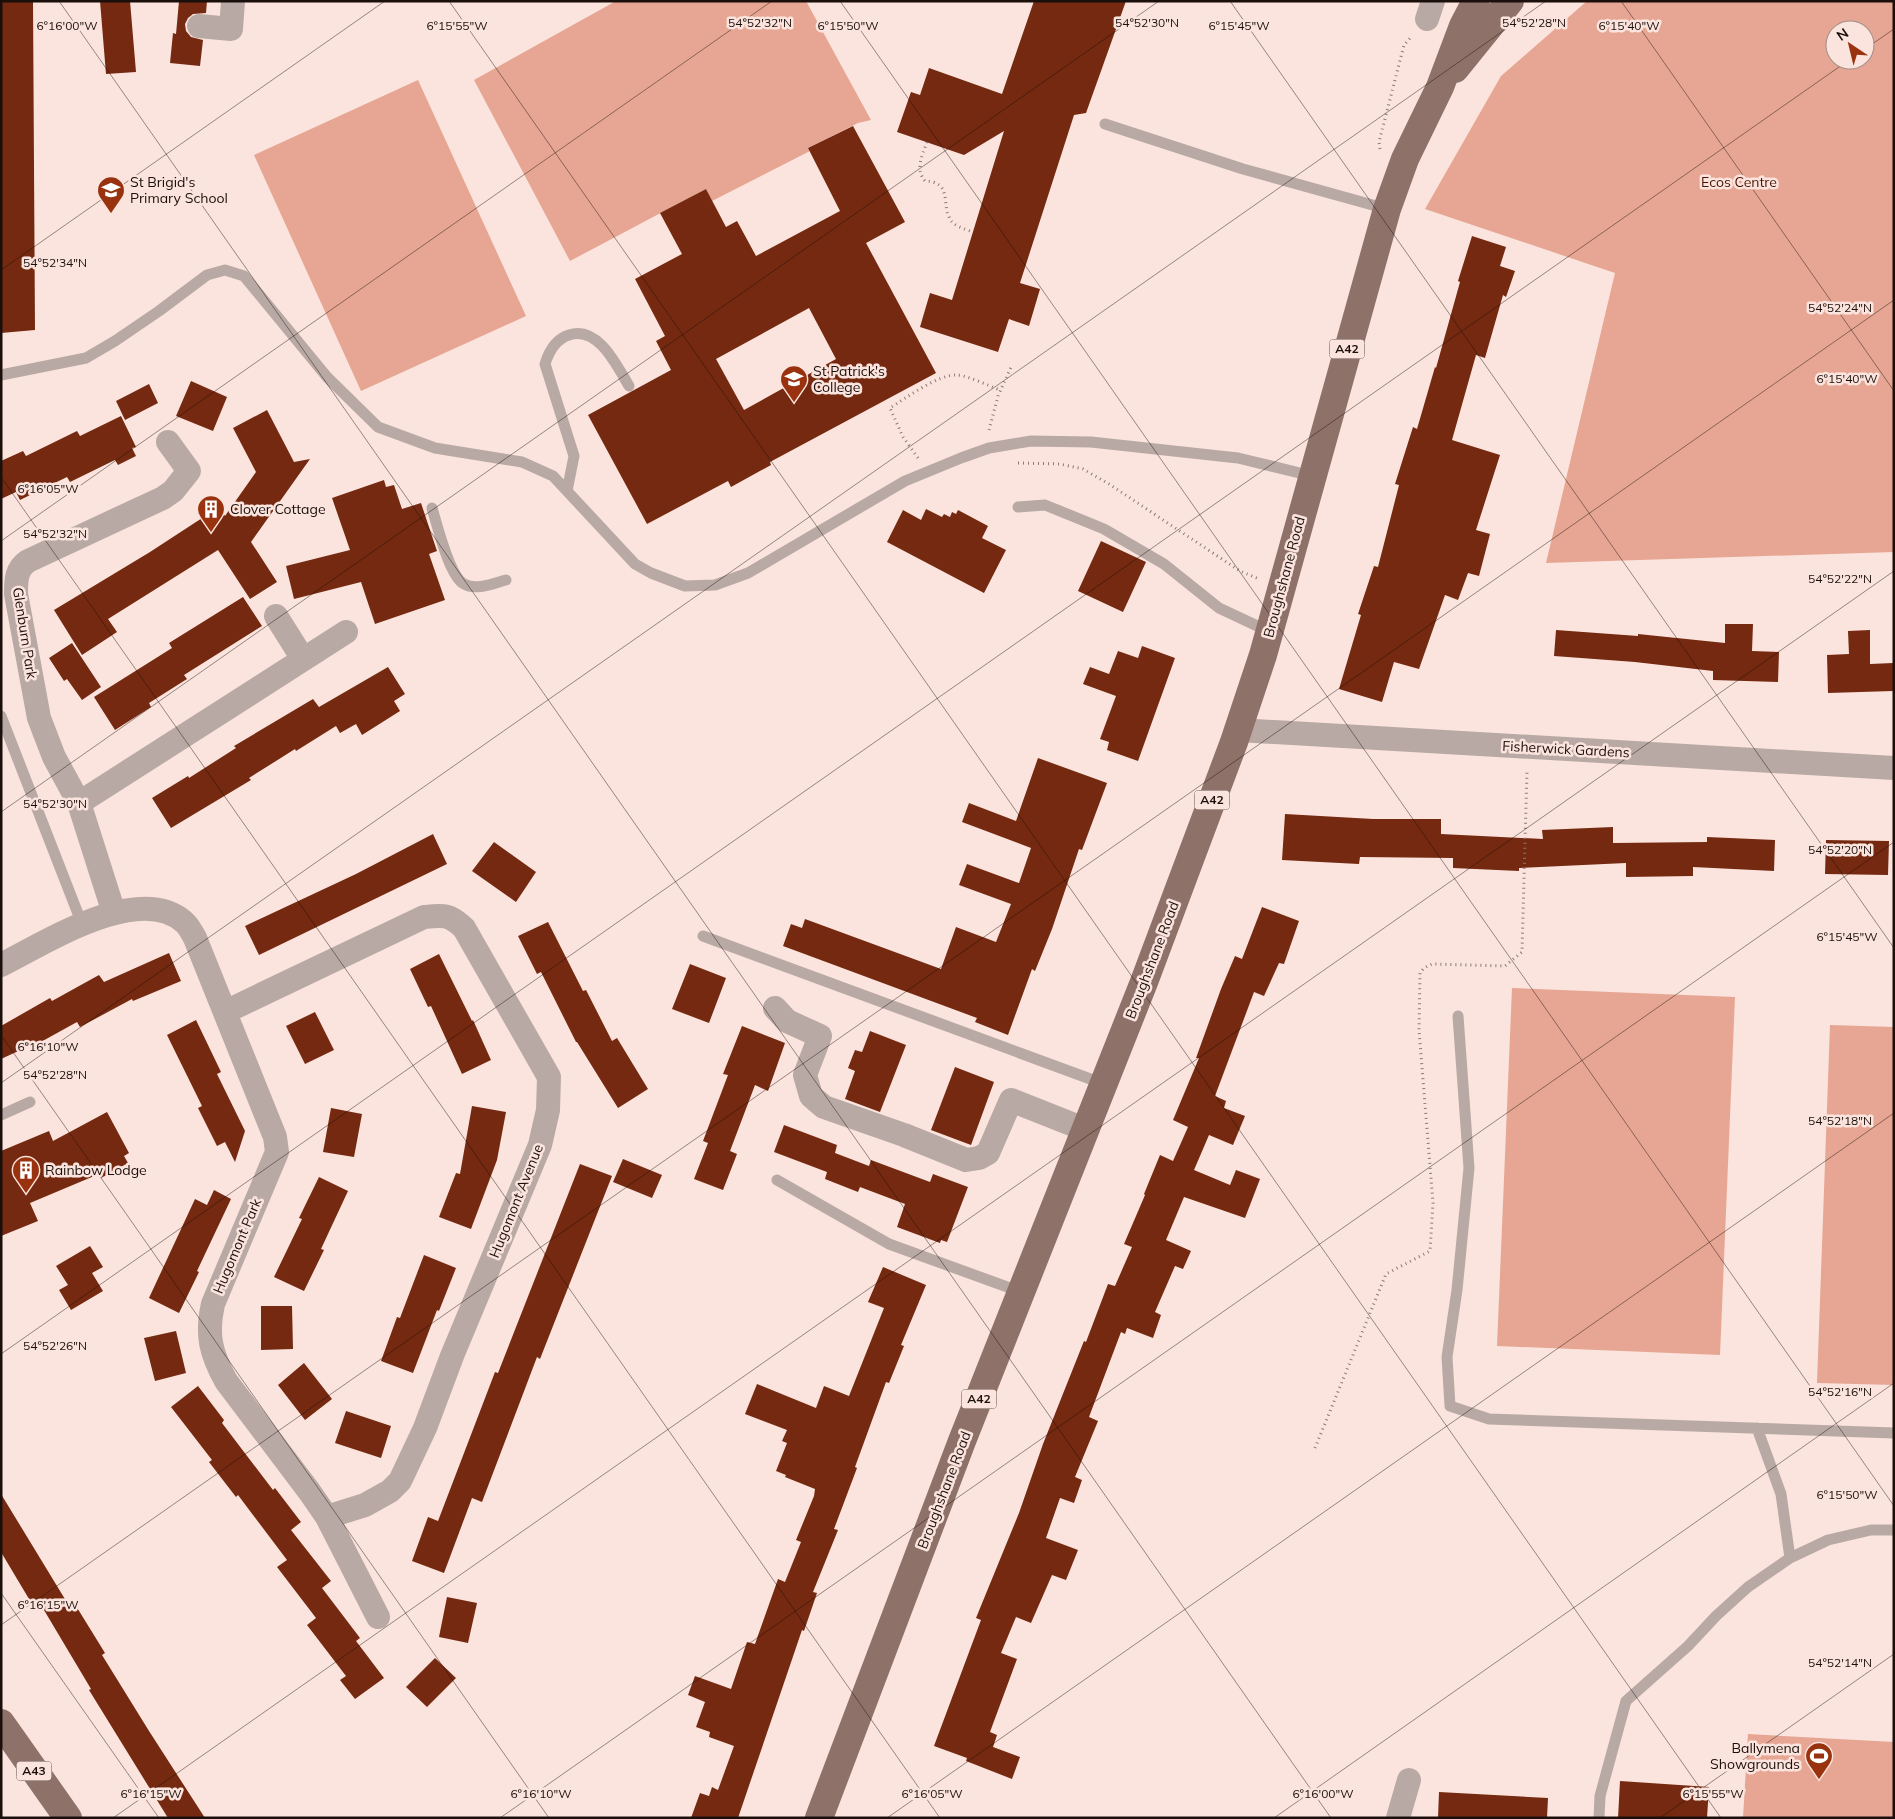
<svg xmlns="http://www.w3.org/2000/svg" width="1895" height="1819" viewBox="0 0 1895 1819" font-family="Mulish,sans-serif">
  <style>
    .green { fill: #e6a693; fill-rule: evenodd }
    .building { fill: #742910; fill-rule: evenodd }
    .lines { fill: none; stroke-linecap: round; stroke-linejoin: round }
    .path { stroke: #8b7a74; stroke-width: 3; stroke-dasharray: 1 4; stroke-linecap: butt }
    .lane { stroke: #b9a9a4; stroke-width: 11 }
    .street { stroke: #b9a9a4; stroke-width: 24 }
    .primary { stroke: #8e726a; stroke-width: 28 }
    .ticks { fill: none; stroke: #1b0f0b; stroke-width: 1; stroke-opacity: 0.45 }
    .labels { text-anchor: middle; stroke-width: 5; stroke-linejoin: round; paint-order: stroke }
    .shield { fill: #fbe4dd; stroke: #5e4f4a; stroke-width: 1 }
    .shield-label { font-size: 12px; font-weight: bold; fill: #1b0f0b }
    .poi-label { font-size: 14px; fill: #1b0f0b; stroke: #fbe4dd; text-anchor: start }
    .park-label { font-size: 14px; fill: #4a1504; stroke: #fbe4dd }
    .street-label { font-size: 14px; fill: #1b0f0b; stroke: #fbe4dd }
    .ticks-label { font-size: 12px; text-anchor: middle; fill: #1b0f0b; stroke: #fbe4dd; stroke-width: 5; stroke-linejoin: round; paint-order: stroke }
  </style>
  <rect width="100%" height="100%" fill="#fbe4dd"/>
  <path class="green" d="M 616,1 L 806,1 L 871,120 L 858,123 L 808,148 L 810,151 L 712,201 L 706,189 L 570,261 L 474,80 Z
    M 1587,1 L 1894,1 L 1894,552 L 1546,563 L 1615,273 L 1425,209 L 1501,76 ZM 1835,30 L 1865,30 L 1865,60 L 1835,60 Z
    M 418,80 L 526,316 L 361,391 L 254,155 Z
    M 1512,988 L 1735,997 L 1720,1355 L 1497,1346 Z
    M 1830,1025 L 1894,1027 L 1894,1385 L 1817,1383 Z
    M 1748,1734 L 1894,1742 L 1894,1818 L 1743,1818 Z"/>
  <path class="building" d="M 1,1 L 33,1 L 35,330 L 1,333 Z
    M 100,1 L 130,1 L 136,72 L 106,74 Z
    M 179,1 L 207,1 L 206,13 L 193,14 L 188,18 L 185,24 L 186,31 L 191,37 L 203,40 L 200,66 L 170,63 L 173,33 L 176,34 Z
    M 1034,1 L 1126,1 L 1086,113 L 1074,115 L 1020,283 L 1040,289 L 1029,326 L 1009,319 L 998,352 L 920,327 L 930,293 L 952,300 L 1004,131 L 964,155 L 897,132 L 911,92 L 920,95 L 929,68 L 1002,94 Z
    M 853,126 L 905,222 L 866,243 L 936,373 L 770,462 L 771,465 L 731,487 L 728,481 L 647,524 L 588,415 L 671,370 L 656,341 L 665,336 L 635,279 L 682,254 L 660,213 L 706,189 L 726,227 L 737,221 L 756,256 L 840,211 L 808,148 ZM 809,308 L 836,359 L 744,410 L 716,359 Z
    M 1472,236 L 1506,247 L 1500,266 L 1515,271 L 1506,297 L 1503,295 L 1485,358 L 1476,355 L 1452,440 L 1500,455 L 1476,530 L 1490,534 L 1479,576 L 1468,573 L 1458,600 L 1445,595 L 1419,669 L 1394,662 L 1382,702 L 1339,689 L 1361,615 L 1358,614 L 1374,566 L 1378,567 L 1399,485 L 1395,484 L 1413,427 L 1417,429 L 1435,367 L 1436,368 L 1460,282 L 1458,281 Z
    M 191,381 L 227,397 L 213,431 L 176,416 Z
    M 149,384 L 158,403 L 125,420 L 116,401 Z
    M 267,410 L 294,462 L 310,459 L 251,542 L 277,582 L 250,599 L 218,550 L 108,619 L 117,632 L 82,655 L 54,610 L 150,552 L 219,507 L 225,516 L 256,472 L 233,428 Z
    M 121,416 L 136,447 L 132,448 L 136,456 L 118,465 L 115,460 L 70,482 L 67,477 L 20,500 L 16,492 L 1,499 L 1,461 L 23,451 L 26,456 L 77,431 L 80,436 Z
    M 384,480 L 386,487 L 394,485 L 402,509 L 421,503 L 437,551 L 429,554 L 445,600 L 375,624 L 361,582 L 294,599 L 286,566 L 350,550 L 332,498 Z
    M 926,509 L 942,517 L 944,514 L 950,517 L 952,512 L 956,514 L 958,510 L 988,526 L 982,538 L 1006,550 L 984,593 L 887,542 L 903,510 L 921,520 Z
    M 1101,541 L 1146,562 L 1123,612 L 1078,591 Z
    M 243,597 L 262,626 L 184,675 L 187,679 L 149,703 L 151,707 L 115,730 L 94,697 L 172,648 L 169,643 Z
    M 1725,624 L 1753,624 L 1752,651 L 1779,652 L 1778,682 L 1713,680 L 1713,671 L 1635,662 L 1554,656 L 1556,630 L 1638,636 L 1638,634 L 1725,643 Z
    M 1870,630 L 1870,664 L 1893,663 L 1893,691 L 1828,693 L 1827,655 L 1849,654 L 1848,631 Z
    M 72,643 L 101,687 L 82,700 L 67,679 L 64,681 L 49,658 Z
    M 1142,646 L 1175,658 L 1138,761 L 1107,750 L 1109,742 L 1100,739 L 1116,696 L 1083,684 L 1090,667 L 1109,674 L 1118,651 L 1138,658 Z
    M 388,667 L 405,694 L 394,701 L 400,711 L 362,735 L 356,724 L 340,733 L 336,726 L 296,751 L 295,749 L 249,778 L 251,780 L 171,828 L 152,798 L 188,776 L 189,778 L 236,748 L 234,746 L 313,699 L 319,707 Z
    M 1038,758 L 1107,783 L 1082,850 L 1079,849 L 1052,929 L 1035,971 L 1032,969 L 1008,1035 L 975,1022 L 977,1018 L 783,946 L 791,924 L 802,928 L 805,919 L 941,969 L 956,927 L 996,942 L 1011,904 L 959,885 L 967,864 L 1019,883 L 1031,848 L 962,822 L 969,803 L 1016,821 Z
    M 1285,814 L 1373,819 L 1441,819 L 1441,834 L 1543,839 L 1542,830 L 1613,827 L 1613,843 L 1707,842 L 1707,837 L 1775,840 L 1774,871 L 1693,867 L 1693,876 L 1626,877 L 1626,863 L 1519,868 L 1519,871 L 1453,868 L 1453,858 L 1360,857 L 1359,864 L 1282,860 Z
    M 433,834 L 447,864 L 259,955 L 245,926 L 356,874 Z
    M 1826,840 L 1889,841 L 1888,875 L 1825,874 Z
    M 494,842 L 536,872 L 516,902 L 472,871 Z
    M 1262,907 L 1299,921 L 1284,964 L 1279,963 L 1264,996 L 1254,992 L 1215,1096 L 1226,1101 L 1224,1108 L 1245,1116 L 1233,1145 L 1209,1135 L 1194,1170 L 1230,1185 L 1236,1170 L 1260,1179 L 1245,1218 L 1184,1197 L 1166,1240 L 1191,1251 L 1183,1269 L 1175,1266 L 1155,1312 L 1161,1315 L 1153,1338 L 1127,1328 L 1125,1334 L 1121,1332 L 1089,1417 L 1098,1421 L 1075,1477 L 1082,1480 L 1074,1503 L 1060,1498 L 1046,1538 L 1078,1550 L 1066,1580 L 1052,1575 L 1031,1623 L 1016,1617 L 1001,1653 L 1017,1659 L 990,1732 L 997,1735 L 993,1747 L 1020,1757 L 1012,1779 L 966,1761 L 967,1758 L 934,1746 L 981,1620 L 976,1618 L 1019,1513 L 1043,1444 L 1084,1341 L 1086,1342 L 1108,1284 L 1115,1286 L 1132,1247 L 1124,1244 L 1145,1195 L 1144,1194 L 1160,1155 L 1173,1161 L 1188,1127 L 1173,1120 L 1199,1058 L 1196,1058 L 1221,989 L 1235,956 L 1242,959 Z
    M 548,922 L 583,991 L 586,990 L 612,1041 L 617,1038 L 648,1089 L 618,1108 L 577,1042 L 576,1042 L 541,972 L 537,974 L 518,936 Z
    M 169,953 L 181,981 L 133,1001 L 132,999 L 80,1027 L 77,1022 L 39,1043 L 38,1042 L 1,1059 L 1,1026 L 50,998 L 52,1001 L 99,975 L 104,982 Z
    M 439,954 L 472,1021 L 473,1020 L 491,1060 L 462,1074 L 431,1006 L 428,1007 L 410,969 Z
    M 690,964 L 726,978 L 709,1023 L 672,1009 Z
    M 315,1012 L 334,1050 L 305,1064 L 286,1026 Z
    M 196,1020 L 221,1072 L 217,1074 L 245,1131 L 235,1162 L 225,1142 L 217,1146 L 198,1108 L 202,1106 L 167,1035 Z
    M 742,1026 L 785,1043 L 768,1091 L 755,1085 L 730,1151 L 737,1154 L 723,1190 L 694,1179 L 708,1143 L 703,1141 L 728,1075 L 723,1074 Z
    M 870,1031 L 906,1045 L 880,1112 L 845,1099 L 855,1071 L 848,1068 L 855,1050 L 862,1052 Z
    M 955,1067 L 994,1082 L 971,1145 L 931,1130 Z
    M 472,1106 L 506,1112 L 497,1160 L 471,1229 L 439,1217 L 456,1173 L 460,1174 Z
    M 331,1108 L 362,1114 L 354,1157 L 323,1152 Z
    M 107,1112 L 129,1153 L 124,1156 L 128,1163 L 101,1178 L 99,1174 L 30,1203 L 38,1221 L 1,1236 L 1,1151 L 49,1131 L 53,1141 Z
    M 784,1125 L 837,1145 L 835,1153 L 869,1166 L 871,1160 L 930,1182 L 933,1174 L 968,1187 L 947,1242 L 941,1240 L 940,1243 L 897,1227 L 905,1204 L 860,1187 L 858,1192 L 825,1179 L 827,1172 L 774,1152 Z
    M 623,1159 L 662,1175 L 652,1198 L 613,1182 Z
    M 580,1164 L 612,1176 L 540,1359 L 537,1357 L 482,1502 L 472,1498 L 444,1573 L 412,1561 L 428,1517 L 438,1521 L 495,1372 L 498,1373 Z
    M 319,1177 L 348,1191 L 321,1249 L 324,1250 L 304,1291 L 274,1277 L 302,1219 L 299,1218 Z
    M 214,1190 L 231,1199 L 197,1271 L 199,1272 L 179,1313 L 149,1298 L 195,1199 L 207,1205 Z
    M 90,1246 L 103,1267 L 92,1273 L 103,1291 L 71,1310 L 59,1290 L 68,1285 L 56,1266 Z
    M 424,1255 L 456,1268 L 439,1311 L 437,1310 L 413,1373 L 381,1361 L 397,1317 L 400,1318 Z
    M 883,1267 L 926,1285 L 901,1345 L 904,1346 L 889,1383 L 886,1382 L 855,1467 L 857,1468 L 834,1529 L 838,1530 L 813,1592 L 817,1593 L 804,1631 L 802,1630 L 738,1818 L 691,1818 L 700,1793 L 709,1796 L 712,1787 L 718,1790 L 734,1746 L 709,1737 L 710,1732 L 696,1727 L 705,1702 L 688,1695 L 695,1676 L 731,1689 L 747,1642 L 755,1644 L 778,1579 L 785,1582 L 801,1542 L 796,1540 L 814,1496 L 815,1489 L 785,1477 L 786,1475 L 776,1471 L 787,1443 L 782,1441 L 787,1430 L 745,1414 L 757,1384 L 816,1408 L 824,1386 L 849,1396 L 884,1308 L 868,1302 Z
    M 261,1306 L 292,1306 L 293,1349 L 261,1350 Z
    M 176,1331 L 186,1373 L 155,1381 L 144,1338 Z
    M 304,1363 L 332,1399 L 305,1420 L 278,1385 Z
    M 198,1386 L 224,1420 L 222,1423 L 273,1490 L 275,1488 L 301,1522 L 291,1530 L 331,1581 L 322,1588 L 360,1638 L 356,1641 L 384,1678 L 355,1699 L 340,1680 L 346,1676 L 307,1625 L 316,1618 L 277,1567 L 287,1560 L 238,1495 L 236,1497 L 209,1462 L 212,1460 L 171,1407 Z
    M 346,1411 L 391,1426 L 381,1458 L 335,1443 Z
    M 1,1494 L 71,1609 L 76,1606 L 105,1653 L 102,1655 L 149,1731 L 205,1818 L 168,1818 L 89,1690 L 91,1689 L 38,1600 L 32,1604 L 1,1552 Z
    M 447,1597 L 477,1603 L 468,1643 L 439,1637 Z
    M 435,1658 L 456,1678 L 427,1707 L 406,1687 Z
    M 1620,1781 L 1709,1787 L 1707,1818 L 1618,1818 Z
    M 1439,1792 L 1548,1798 L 1547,1818 L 1438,1818 Z"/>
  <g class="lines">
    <path class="path" d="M 927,142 C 922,156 915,169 925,181 C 952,182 942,203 949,217 C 952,226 965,229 973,232
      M 1380,149 L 1379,142 L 1404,45 L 1412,36
      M 989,430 L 998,396 L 1012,365
      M 918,458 L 903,437 L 890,408 C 906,398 937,375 956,375 C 967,375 989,386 1000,390
      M 1018,463 L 1060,464 L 1083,469 L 1109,484 L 1240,571 L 1259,579
      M 1315,1448 L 1386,1274 L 1430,1251 L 1433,1203 L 1419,1030 L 1420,973 L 1424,968 L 1432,964 L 1505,966 L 1522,952 L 1527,770"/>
    <path class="lane" d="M 1105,124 L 1243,169 L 1387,209
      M 1,375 L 86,358 L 115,341 L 159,311 L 207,275 L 225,270 L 244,276 L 327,377 L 378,427 L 435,448 L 522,462 L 553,476 L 635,564 L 651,573 L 685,586 L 715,585 L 748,573 L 905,481 L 961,458 L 989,448 L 1031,441 L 1091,442 L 1238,458 L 1312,476
      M 567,491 L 574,456 L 545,364 C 549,351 556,339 569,335 C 598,325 617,366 629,386
      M 1018,507 L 1045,505 L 1104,529 L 1164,564 L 1219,608 L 1270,632
      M 432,508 C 437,524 449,576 464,584 C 476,591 494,583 506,580
      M 1,716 L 82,924
      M 703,936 L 1104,1084
      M 1458,1016 L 1469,1168 L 1457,1290 L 1447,1357 L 1450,1406 L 1489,1419 L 1894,1433
      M 1,1115 L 30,1102
      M 777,1180 L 889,1244 L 1021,1292
      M 1757,1428 L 1781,1494 L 1790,1558
      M 1599,1818 L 1600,1796 L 1626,1701 L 1688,1646 L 1716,1616 L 1748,1587 L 1790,1558 L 1828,1540 L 1871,1530 L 1894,1530"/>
    <path class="street" d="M 1427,19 L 1433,1
      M 199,26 L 231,29 L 233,1
      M 276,616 L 303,659
      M 1238,730 L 1894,768
      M 79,803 L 346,632
      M 114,913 L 79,803 L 54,757 L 39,718 L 16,594 C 16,580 16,569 28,561 L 163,498 L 173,491 L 189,471 L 168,442
      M 1,965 C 45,943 139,882 184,922 C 189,926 192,933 195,938 L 275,1137 L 277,1152 L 213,1304 C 206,1335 211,1354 226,1381 L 309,1491 L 327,1517 L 378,1617
      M 775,1008 L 787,1021 L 820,1036 L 805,1075 L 811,1096 L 824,1107 L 904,1135 L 966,1160 L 979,1158 L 988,1153 L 1011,1100 L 1084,1129
      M 225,1012 L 424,917 C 444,915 449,914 464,928 L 549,1077 L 548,1110 L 540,1145 L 452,1356 L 425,1428 L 400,1481 L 390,1491 L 365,1505 L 327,1517
      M 1398,1818 L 1409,1780"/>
    <path class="primary" d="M 1455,69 L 1510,1
      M 1,1723 L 68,1818
      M 819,1818 L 962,1441 L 1144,982 L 1234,742 L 1263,655 L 1387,209 L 1405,159 L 1440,87 L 1463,26 L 1476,1"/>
  </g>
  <path class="ticks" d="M 59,1 L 1331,1818M 449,1 L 1721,1818M 840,1 L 1894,1506M 1230,1 L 1894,948M 1621,1 L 1894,391M 1865,49 L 1894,29M 1,270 L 385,1M 1,477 L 940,1818M 1,541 L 772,1M 1,812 L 1159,1M 1,1035 L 549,1818M 1,1083 L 1546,1M 1,1354 L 1849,60M 1,1593 L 159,1818M 1,1625 L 1894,300M 113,1818 L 1894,571M 500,1818 L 1894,842M 887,1818 L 1894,1113M 1274,1818 L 1894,1383M 1660,1818 L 1894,1654"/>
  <defs>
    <g id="school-pin" transform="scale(1.4375)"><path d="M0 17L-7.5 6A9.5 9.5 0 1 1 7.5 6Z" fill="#99320e" stroke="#fbe4dd"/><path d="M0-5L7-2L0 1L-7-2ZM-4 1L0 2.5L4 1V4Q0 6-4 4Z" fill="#fff"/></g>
    <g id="building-pin" transform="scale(1.4375)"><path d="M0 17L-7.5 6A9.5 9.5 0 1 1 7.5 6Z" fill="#99320e" stroke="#fbe4dd"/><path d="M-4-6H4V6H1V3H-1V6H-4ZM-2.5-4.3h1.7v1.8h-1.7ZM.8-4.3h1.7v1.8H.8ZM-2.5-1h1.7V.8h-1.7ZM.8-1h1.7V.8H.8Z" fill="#fff"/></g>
    <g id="stadium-pin" transform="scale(1.4375)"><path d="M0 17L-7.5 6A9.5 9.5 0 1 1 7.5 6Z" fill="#99320e" stroke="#fbe4dd"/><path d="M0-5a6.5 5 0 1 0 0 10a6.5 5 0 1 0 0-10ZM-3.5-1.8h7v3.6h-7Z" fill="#fff"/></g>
  </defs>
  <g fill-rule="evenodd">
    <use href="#school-pin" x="111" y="190"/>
    <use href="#school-pin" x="794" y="379"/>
    <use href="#building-pin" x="211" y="509"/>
    <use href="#building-pin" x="26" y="1170"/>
    <use href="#stadium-pin" x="1819" y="1756"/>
  </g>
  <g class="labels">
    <g class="shield">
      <rect x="1329.5" y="339.5" width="35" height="19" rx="4"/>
      <rect x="1194.5" y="790.5" width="35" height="19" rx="4"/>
      <rect x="961.5" y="1389.5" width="35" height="19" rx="4"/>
      <rect x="16.5" y="1761.5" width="35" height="19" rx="4"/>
    </g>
    <g class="shield-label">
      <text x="1347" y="353">A42</text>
      <text x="1212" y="804">A42</text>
      <text x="979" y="1403">A42</text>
      <text x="34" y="1775">A43</text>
    </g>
    <g class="poi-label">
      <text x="130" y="187">St Brigid's<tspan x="130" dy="16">Primary School</tspan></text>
      <text x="813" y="376">St Patrick's<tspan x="813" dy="16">College</tspan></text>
      <text x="230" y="514">Clover Cottage</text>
      <text x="45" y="1175">Rainbow Lodge</text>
      <text x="1800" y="1753" text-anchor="end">Ballymena<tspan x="1800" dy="16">Showgrounds</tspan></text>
    </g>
    <g class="park-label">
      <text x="1739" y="187">Ecos Centre</text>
    </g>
    <g class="street-label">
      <text transform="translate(1284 577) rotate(-75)" y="5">Broughshane Road</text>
      <text transform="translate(25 633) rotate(81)" y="5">Glenburn Park</text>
      <text transform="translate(1566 749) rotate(3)" y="5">Fisherwick Gardens</text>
      <text transform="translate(1152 960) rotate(-69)" y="5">Broughshane Road</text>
      <text transform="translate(516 1201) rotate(-68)" y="5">Hugomont Avenue</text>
      <text transform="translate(237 1246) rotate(-67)" y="5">Hugomont Park</text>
      <text transform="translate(944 1490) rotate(-69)" y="5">Broughshane Road</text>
    </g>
  </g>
  <g class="ticks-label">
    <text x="760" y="27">54°52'32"N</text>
    <text x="1534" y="27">54°52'28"N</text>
    <text x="1147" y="27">54°52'30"N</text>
    <text x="1629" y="30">6°15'40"W</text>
    <text x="67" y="30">6°16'00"W</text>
    <text x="457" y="30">6°15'55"W</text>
    <text x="848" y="30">6°15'50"W</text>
    <text x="1239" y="30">6°15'45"W</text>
    <text x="55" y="267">54°52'34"N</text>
    <text x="1840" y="312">54°52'24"N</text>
    <text x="1847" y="383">6°15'40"W</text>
    <text x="48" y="493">6°16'05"W</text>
    <text x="55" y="538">54°52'32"N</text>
    <text x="1840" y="583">54°52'22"N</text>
    <text x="55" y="808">54°52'30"N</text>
    <text x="1840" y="854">54°52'20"N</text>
    <text x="1847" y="941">6°15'45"W</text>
    <text x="48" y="1051">6°16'10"W</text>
    <text x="55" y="1079">54°52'28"N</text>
    <text x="1840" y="1125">54°52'18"N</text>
    <text x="55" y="1350">54°52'26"N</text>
    <text x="1840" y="1396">54°52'16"N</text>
    <text x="1847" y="1499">6°15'50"W</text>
    <text x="48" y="1609">6°16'15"W</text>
    <text x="1840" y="1667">54°52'14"N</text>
    <text x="151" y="1798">6°16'15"W</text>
    <text x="541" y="1798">6°16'10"W</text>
    <text x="932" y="1798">6°16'05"W</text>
    <text x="1323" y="1798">6°16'00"W</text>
    <text x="1713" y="1798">6°15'55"W</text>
  </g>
  <rect width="1895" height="1819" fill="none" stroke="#1b0f0b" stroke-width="5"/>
  <g transform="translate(1850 45) rotate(325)"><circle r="24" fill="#fbe4dd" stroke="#a18f89"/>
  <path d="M0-4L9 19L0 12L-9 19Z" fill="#99320e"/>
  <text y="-8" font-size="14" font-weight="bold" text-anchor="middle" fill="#1b0f0b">N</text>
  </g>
</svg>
